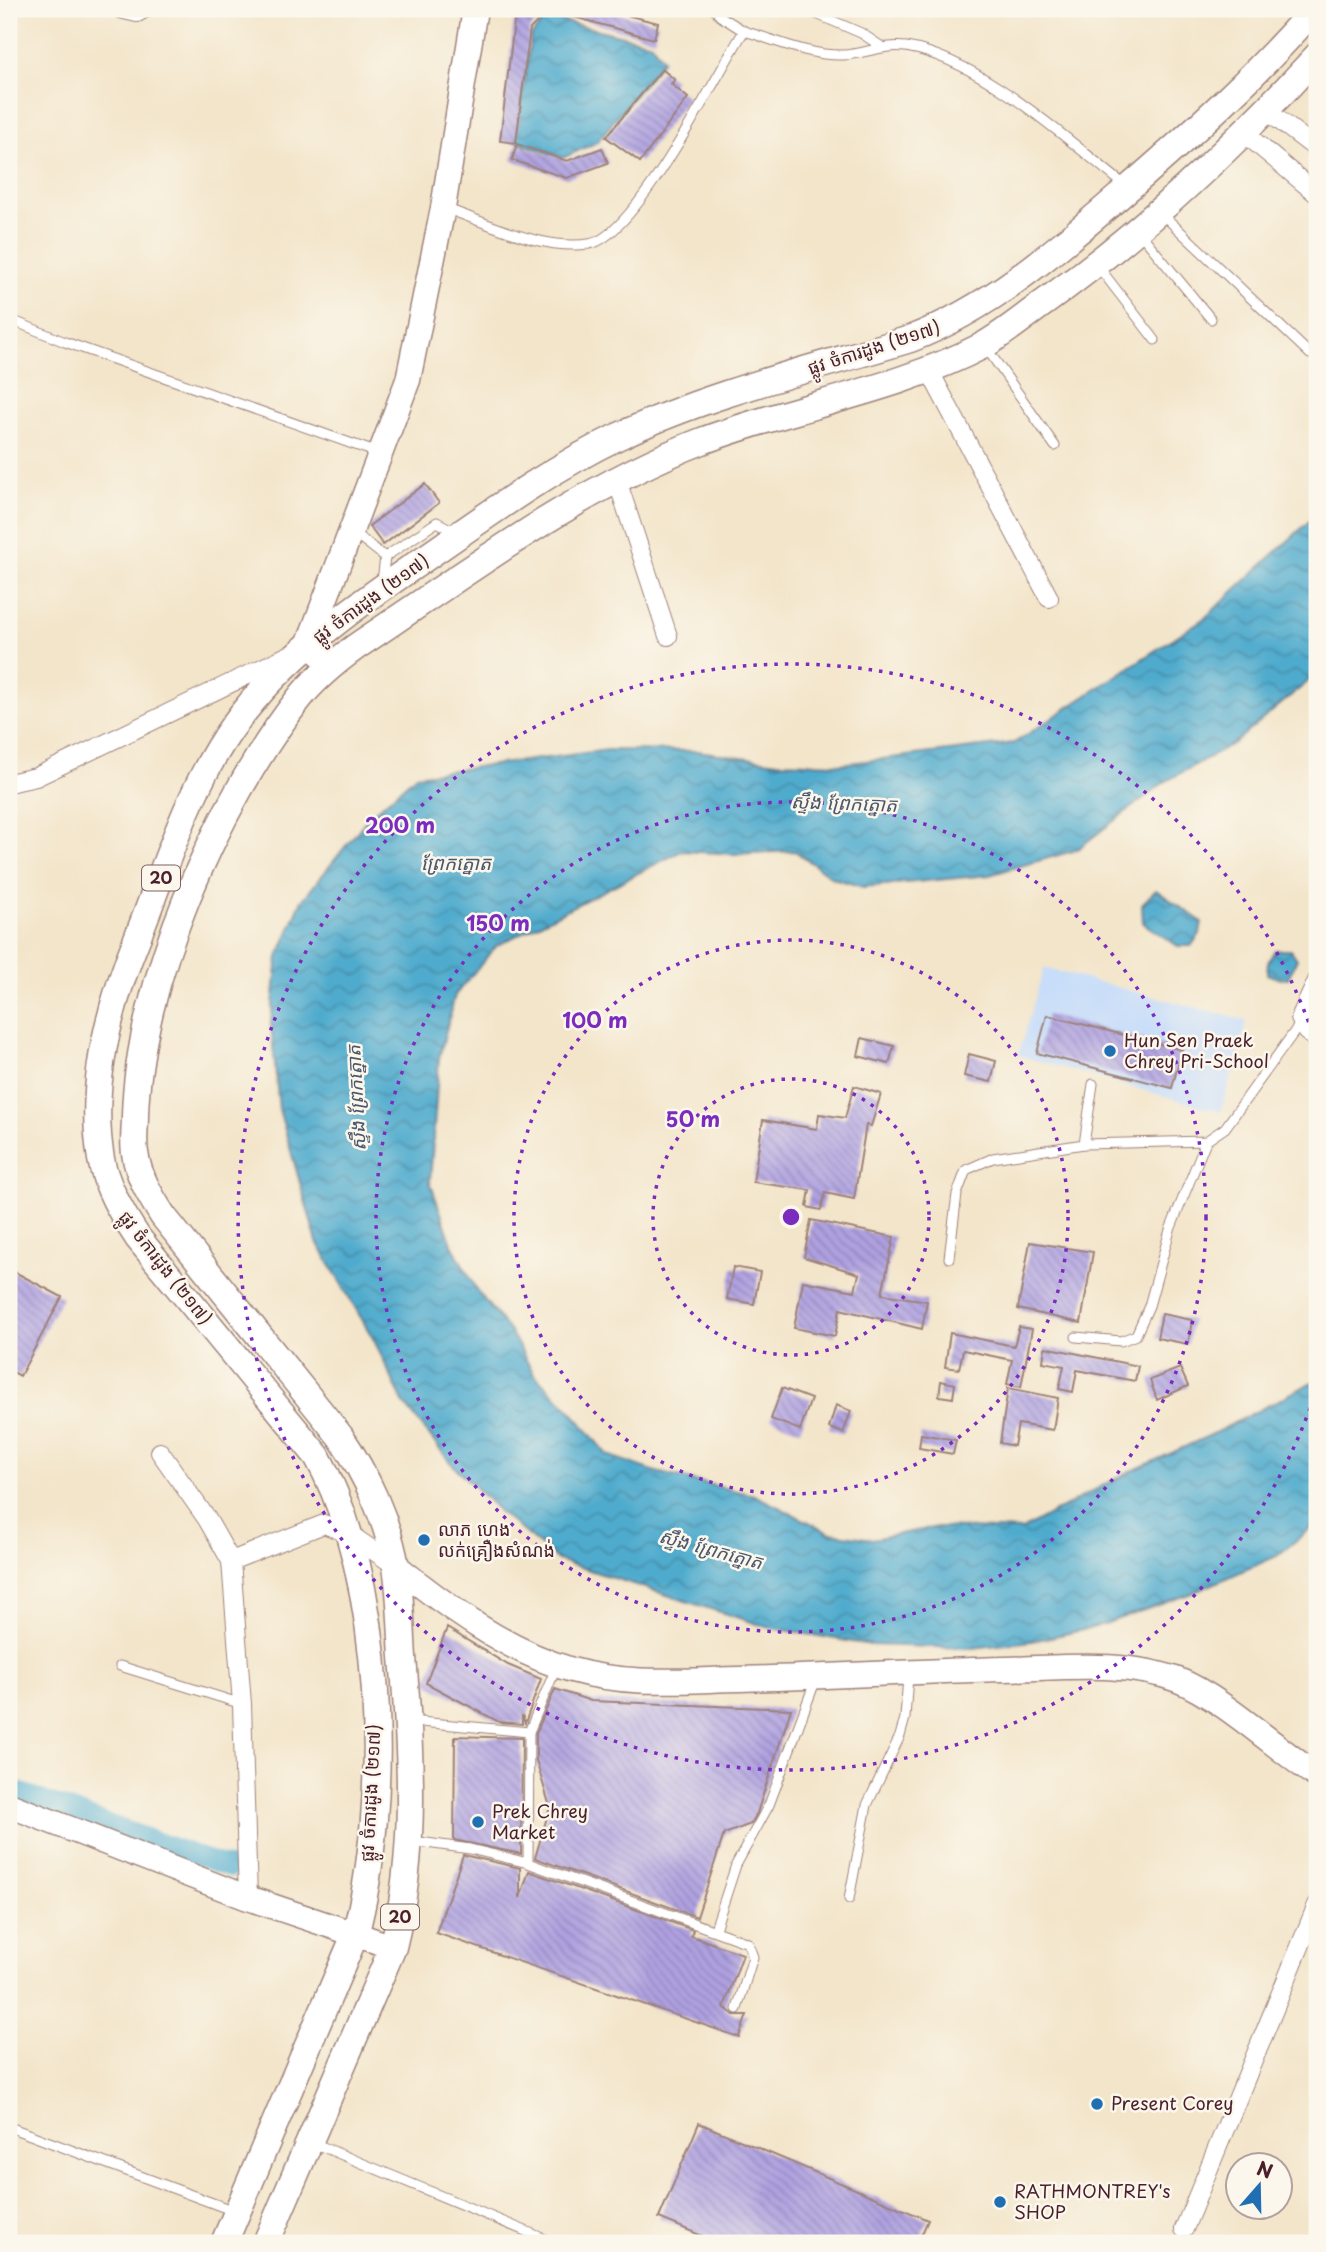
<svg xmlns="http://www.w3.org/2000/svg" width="1326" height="2252" viewBox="0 0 1326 2252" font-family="'Playpen Sans','Noto Sans Khmer',sans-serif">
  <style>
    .built { fill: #c7ddf9 }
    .water { fill: url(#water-waves); stroke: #4c657c; stroke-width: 2 }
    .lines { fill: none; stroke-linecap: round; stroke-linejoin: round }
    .canal { stroke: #4fabcd; stroke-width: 19 }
    .building { fill: url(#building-back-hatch) }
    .lane-casing { stroke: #9e827a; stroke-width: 11 }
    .street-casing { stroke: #9e827a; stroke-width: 20 }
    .secondary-casing { stroke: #9e827a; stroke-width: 27 }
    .primary-casing { stroke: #9e827a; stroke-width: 29 }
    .lane { stroke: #fff; stroke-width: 9 }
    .street { stroke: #fff; stroke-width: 18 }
    .secondary { stroke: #fff; stroke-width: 24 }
    .primary { stroke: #fff; stroke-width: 26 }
    .ring { fill: none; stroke: #7b2cbf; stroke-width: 3.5; stroke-dasharray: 3.5 7 }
    .poi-dot { fill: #1f6fb2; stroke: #fbf7ec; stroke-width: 2.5 }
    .labels { text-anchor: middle; stroke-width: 5; stroke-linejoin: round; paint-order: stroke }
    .shield { fill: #fbf7ec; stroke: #7f6065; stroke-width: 2 }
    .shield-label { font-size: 16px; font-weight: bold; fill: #4a1f2b }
    .street-label { font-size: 18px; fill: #4a1f2b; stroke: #fbf7ec }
    .poi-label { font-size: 18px; fill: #4a1f2b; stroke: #fbf7ec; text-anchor: start }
    .water-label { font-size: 19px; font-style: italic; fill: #4c576c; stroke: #fbf7ec }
    .centre { fill: #7b2cbf; stroke: #fbf7ec; stroke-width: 3.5 }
    .ring-label { font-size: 21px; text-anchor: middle; font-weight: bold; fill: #7b2cbf; stroke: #fbf7ec; stroke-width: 5; stroke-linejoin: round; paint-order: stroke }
  </style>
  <defs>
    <pattern id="water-waves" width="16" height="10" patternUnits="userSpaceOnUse" patternTransform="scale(1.75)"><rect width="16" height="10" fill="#4fabcd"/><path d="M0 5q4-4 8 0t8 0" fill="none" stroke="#448ba7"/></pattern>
    <pattern id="building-back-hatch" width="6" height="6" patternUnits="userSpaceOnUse" patternTransform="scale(1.75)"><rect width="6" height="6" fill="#afa1e1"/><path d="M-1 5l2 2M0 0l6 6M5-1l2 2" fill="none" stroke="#9083b7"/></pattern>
  </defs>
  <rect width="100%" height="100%" fill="#fbf7ec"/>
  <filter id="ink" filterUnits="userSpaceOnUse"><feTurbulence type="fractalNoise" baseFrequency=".0143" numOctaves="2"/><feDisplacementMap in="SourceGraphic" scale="14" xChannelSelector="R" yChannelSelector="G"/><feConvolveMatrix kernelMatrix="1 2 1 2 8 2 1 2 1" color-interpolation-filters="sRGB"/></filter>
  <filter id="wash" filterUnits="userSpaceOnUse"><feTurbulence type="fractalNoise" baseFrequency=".00686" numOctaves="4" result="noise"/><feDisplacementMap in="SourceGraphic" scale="28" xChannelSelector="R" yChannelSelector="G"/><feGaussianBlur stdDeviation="1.57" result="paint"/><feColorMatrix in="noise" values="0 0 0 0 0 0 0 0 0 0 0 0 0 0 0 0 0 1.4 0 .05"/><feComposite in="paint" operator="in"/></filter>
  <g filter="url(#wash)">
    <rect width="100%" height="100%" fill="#f3e5ca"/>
    <path class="built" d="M 1044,968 L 1247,1021 L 1221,1112 L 1018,1055 Z"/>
    <path class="water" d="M 546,17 L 651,43 L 663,60 L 597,142 L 563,158 L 516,141 L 531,36 Z
      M 1317,514 L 1317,674 L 1234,743 L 1163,783 L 1076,850 L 989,875 L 863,887 L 833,878 L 795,851 L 734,854 L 681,851 L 496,946 L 455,995 L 439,1058 L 430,1182 L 453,1247 L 477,1291 L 511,1333 L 534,1374 L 573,1413 L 607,1455 L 656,1472 L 754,1495 L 831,1533 L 872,1539 L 938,1527 L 1022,1530 L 1119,1477 L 1213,1434 L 1317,1380 L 1317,1523 L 1277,1556 L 1190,1594 L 1092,1628 L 1032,1641 L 972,1648 L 870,1645 L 767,1627 L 558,1560 L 503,1515 L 450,1462 L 403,1402 L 374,1340 L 317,1242 L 279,1109 L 271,1023 L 278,957 L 301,902 L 369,817 L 416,775 L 608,750 L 697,751 L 778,762 L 841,764 L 1014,743 L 1206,617 Z
      M 1156,890 L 1202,922 L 1200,934 L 1191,946 L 1178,946 L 1143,923 L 1142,904 Z
      M 1275,950 L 1291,950 L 1297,959 L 1288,978 L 1281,979 L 1267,974 L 1268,962 Z"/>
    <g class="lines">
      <path class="canal" d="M 9,1788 L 231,1868"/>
    </g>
    <g id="blocks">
      <path class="building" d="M 528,9 L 550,9 L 530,29 L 516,143 L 500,141 L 514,22 Z
        M 559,9 L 602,9 L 658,23 L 654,39 L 559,13 Z
        M 662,69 L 675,80 L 671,84 L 688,98 L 640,162 L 606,137 Z
        M 517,144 L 567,161 L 602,148 L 608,163 L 567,178 L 512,160 Z
        M 425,484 L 439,503 L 383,545 L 369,526 Z
        M 1047,1015 L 1182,1050 L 1172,1088 L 1037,1053 Z
        M 862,1038 L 894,1046 L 889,1064 L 858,1056 Z
        M 969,1054 L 996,1061 L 991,1082 L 964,1076 Z
        M 854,1086 L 881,1094 L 871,1126 L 866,1125 L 854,1199 L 825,1193 L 821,1210 L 807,1207 L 810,1190 L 753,1182 L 763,1120 L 817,1129 L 819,1114 L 845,1118 Z
        M 811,1220 L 894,1237 L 882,1294 L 927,1301 L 922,1329 L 840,1309 L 835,1336 L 794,1328 L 803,1281 L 855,1291 L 859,1274 L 804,1257 Z
        M 1030,1242 L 1093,1252 L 1081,1323 L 1018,1309 Z
        M 733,1267 L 760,1272 L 754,1304 L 727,1299 Z
        M 9,1269 L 62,1297 L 20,1376 L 9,1370 Z
        M 1162,1314 L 1192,1320 L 1188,1344 L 1157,1338 Z
        M 1019,1327 L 1032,1329 L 1021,1387 L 1007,1384 L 1012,1360 L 963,1350 L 959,1369 L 945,1367 L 950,1333 L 1014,1346 Z
        M 1045,1347 L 1138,1366 L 1135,1381 L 1077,1370 L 1073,1392 L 1059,1389 L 1064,1366 L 1043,1362 Z
        M 1180,1368 L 1188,1386 L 1157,1400 L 1150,1380 Z
        M 941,1381 L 955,1384 L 953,1398 L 939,1396 Z
        M 782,1388 L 811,1399 L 800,1430 L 771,1419 Z
        M 1008,1388 L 1058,1398 L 1053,1430 L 1018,1424 L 1014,1446 L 1000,1443 Z
        M 836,1405 L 851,1411 L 843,1433 L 829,1428 Z
        M 921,1434 L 956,1440 L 953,1454 L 919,1448 Z
        M 447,1628 L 508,1665 L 541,1679 L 525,1723 L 522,1715 L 522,1724 L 499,1722 L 426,1683 Z
        M 555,1689 L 591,1701 L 791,1709 L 757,1813 L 751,1824 L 724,1834 L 697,1917 L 535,1858 L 550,1807 L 536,1760 L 536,1733 Z
        M 455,1736 L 522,1738 L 521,1854 L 454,1840 Z
        M 463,1855 L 520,1868 L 520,1898 L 529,1871 L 693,1930 L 691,1936 L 743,1954 L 724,2007 L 734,2015 L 747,2015 L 739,2037 L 436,1933 Z
        M 699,2123 L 928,2220 L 918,2243 L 719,2243 L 659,2218 Z"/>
    </g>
  </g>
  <g filter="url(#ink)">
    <use href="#blocks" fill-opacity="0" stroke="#9e827a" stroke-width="2"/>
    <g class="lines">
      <g class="lane-casing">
        <path id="lane" d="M 715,9 L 720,16 L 744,31
          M 805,9 L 861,33 L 882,47
          M 444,208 C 489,223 541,251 589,244 C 635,238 717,73 744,31 C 775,40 810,56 843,55 C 864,54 884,44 906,47 C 981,59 1067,140 1126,186
          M 1162,214 L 1310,354
          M 1140,233 L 1211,319
          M 1098,266 L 1155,340
          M 9,319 L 65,342 L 378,453
          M 985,346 L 1055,446
          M 353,532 L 385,557
          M 382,581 L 385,557 L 437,522 L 456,532
          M 1084,1144 L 1093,1084
          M 949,1258 L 957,1194 L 966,1170 L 993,1158 L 1084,1144 L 1206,1141 L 1225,1128 L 1300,1024
          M 1076,1337 L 1121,1341 L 1136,1335 L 1149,1306 L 1170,1230 L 1206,1141
          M 120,1666 L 242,1704
          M 409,1721 L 529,1732
          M 412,1841 L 470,1849 L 528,1863 L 748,1943 L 753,1957 L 737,2009
          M 528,1863 L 529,1732 L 556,1668
          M 849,1899 L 867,1805 L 900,1736 L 905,1718 L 908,1676
          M 715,1929 L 736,1865 L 769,1805 L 816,1679
          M 9,2127 L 234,2211
          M 311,2142 L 547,2240"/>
      </g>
      <g class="street-casing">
        <path id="street" d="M 120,9 L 137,13 L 144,9
          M 1267,111 L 1317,149
          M 1243,132 L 1317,194
          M 929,370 L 1049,598
          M 617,480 L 668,636
          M 9,783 L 36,777 L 289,655
          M 1317,981 L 1300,1018 L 1306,1031 L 1317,1040
          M 160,1452 L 207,1519 L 231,1561 L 242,1704 L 248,1898
          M 231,1561 L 324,1524 L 349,1534 L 396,1566
          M 1184,2229 L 1317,1905"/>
      </g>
      <g class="secondary-casing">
        <path id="secondary" d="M 333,664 L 308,645 L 408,380 L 443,208 L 475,9
          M 396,1566 C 449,1608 506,1651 572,1670 C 627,1686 685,1680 740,1679 C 828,1677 917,1671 1005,1669 C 1060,1668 1125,1660 1178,1680 C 1221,1697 1277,1749 1317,1776
          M 9,1805 L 248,1898 L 393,1947"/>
      </g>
      <g class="primary-casing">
        <path id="primary" d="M 224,2243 L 355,1935 C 391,1802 385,1578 317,1456 L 138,1238 C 122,1214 106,1187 101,1159 C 88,1084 110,1004 138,936 C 166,865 190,784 236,722 C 285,656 351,609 418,563 C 482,519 545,472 617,437 C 709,393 812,369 910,339 C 991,308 1058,249 1123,193 C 1190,135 1256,76 1314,9
          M 266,2243 L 393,1947 C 417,1852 411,1753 403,1657 C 401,1627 401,1596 396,1567 C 388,1521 366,1474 340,1436 L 163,1216 C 151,1197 138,1176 135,1153 C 133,1141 135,1128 135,1116 C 138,983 217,804 298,700 C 314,679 335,662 357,646 C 467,573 577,489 702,441 C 794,406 896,391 984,345 C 1005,333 1025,316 1045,302 C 1144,231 1235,145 1317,56"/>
      </g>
      <use href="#lane" class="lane"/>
      <use href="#street" class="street"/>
      <use href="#secondary" class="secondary"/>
      <use href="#primary" class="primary"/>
    </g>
  </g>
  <g class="ring">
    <circle cx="791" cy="1217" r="138"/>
    <circle cx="791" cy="1217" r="277"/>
    <circle cx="791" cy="1217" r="415"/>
    <path d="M1317 1388A553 553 0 1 1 1317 1046"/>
  </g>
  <g class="poi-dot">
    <circle cx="1110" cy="1051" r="7"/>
    <circle cx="424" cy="1540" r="7"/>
    <circle cx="478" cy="1822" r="7"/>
    <circle cx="1097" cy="2104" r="7"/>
    <circle cx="1000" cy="2202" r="7"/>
  </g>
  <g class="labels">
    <g class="shield">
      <rect x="142" y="865.5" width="38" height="25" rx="5"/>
      <rect x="381" y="1904.5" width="38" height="25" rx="5"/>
    </g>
    <g class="shield-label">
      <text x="161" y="884">20</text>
      <text x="400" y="1923">20</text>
    </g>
    <g class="street-label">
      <text transform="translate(874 348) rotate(-18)" y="6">ផ្លូវ ចំការដូង (២១៧)</text>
      <text transform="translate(371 599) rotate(-36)" y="6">ផ្លូវ ចំការដូង (២១៧)</text>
      <text transform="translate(165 1268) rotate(52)" y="6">ផ្លូវ ចំការដូង (២១៧)</text>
      <text transform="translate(371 1793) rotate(-87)" y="6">ផ្លូវ ចំការដូង (២១៧)</text>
    </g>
    <g class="poi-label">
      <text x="1124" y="1047">Hun Sen Praek<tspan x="1124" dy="21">Chrey Pri-School</tspan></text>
      <text x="438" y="1536">លាភ ហេង<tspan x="438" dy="21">លក់គ្រឿងសំណង់</tspan></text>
      <text x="492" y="1818">Prek Chrey<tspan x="492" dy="21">Market</tspan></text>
      <text x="1111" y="2110">Present Corey</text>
      <text x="1014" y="2198">RATHMONTREY's<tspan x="1014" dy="21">SHOP</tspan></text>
    </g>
    <g class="water-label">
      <text transform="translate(844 803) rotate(2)" y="7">ស្ទឹង ព្រែកត្នោត</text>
      <text x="456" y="870">ព្រែកត្នោត</text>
      <text transform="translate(356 1098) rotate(-93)" y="7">ស្ទឹង ព្រែកត្នោត</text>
      <text transform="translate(711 1549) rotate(15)" y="7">ស្ទឹង ព្រែកត្នោត</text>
    </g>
  </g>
  <circle cx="791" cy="1217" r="10" class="centre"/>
  <g class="ring-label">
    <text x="400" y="833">200 m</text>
    <text x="498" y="931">150 m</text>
    <text x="595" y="1028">100 m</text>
    <text x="693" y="1127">50 m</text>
  </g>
  <rect width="1326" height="2252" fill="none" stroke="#fbf7ec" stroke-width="35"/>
  <g transform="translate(1259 2186) rotate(20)"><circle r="33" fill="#fbf7ec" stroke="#b4a19f" stroke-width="2"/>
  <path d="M0-5L12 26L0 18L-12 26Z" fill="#1f6fb2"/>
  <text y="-10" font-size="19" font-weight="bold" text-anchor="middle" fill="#4a1f2b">N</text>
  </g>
</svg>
